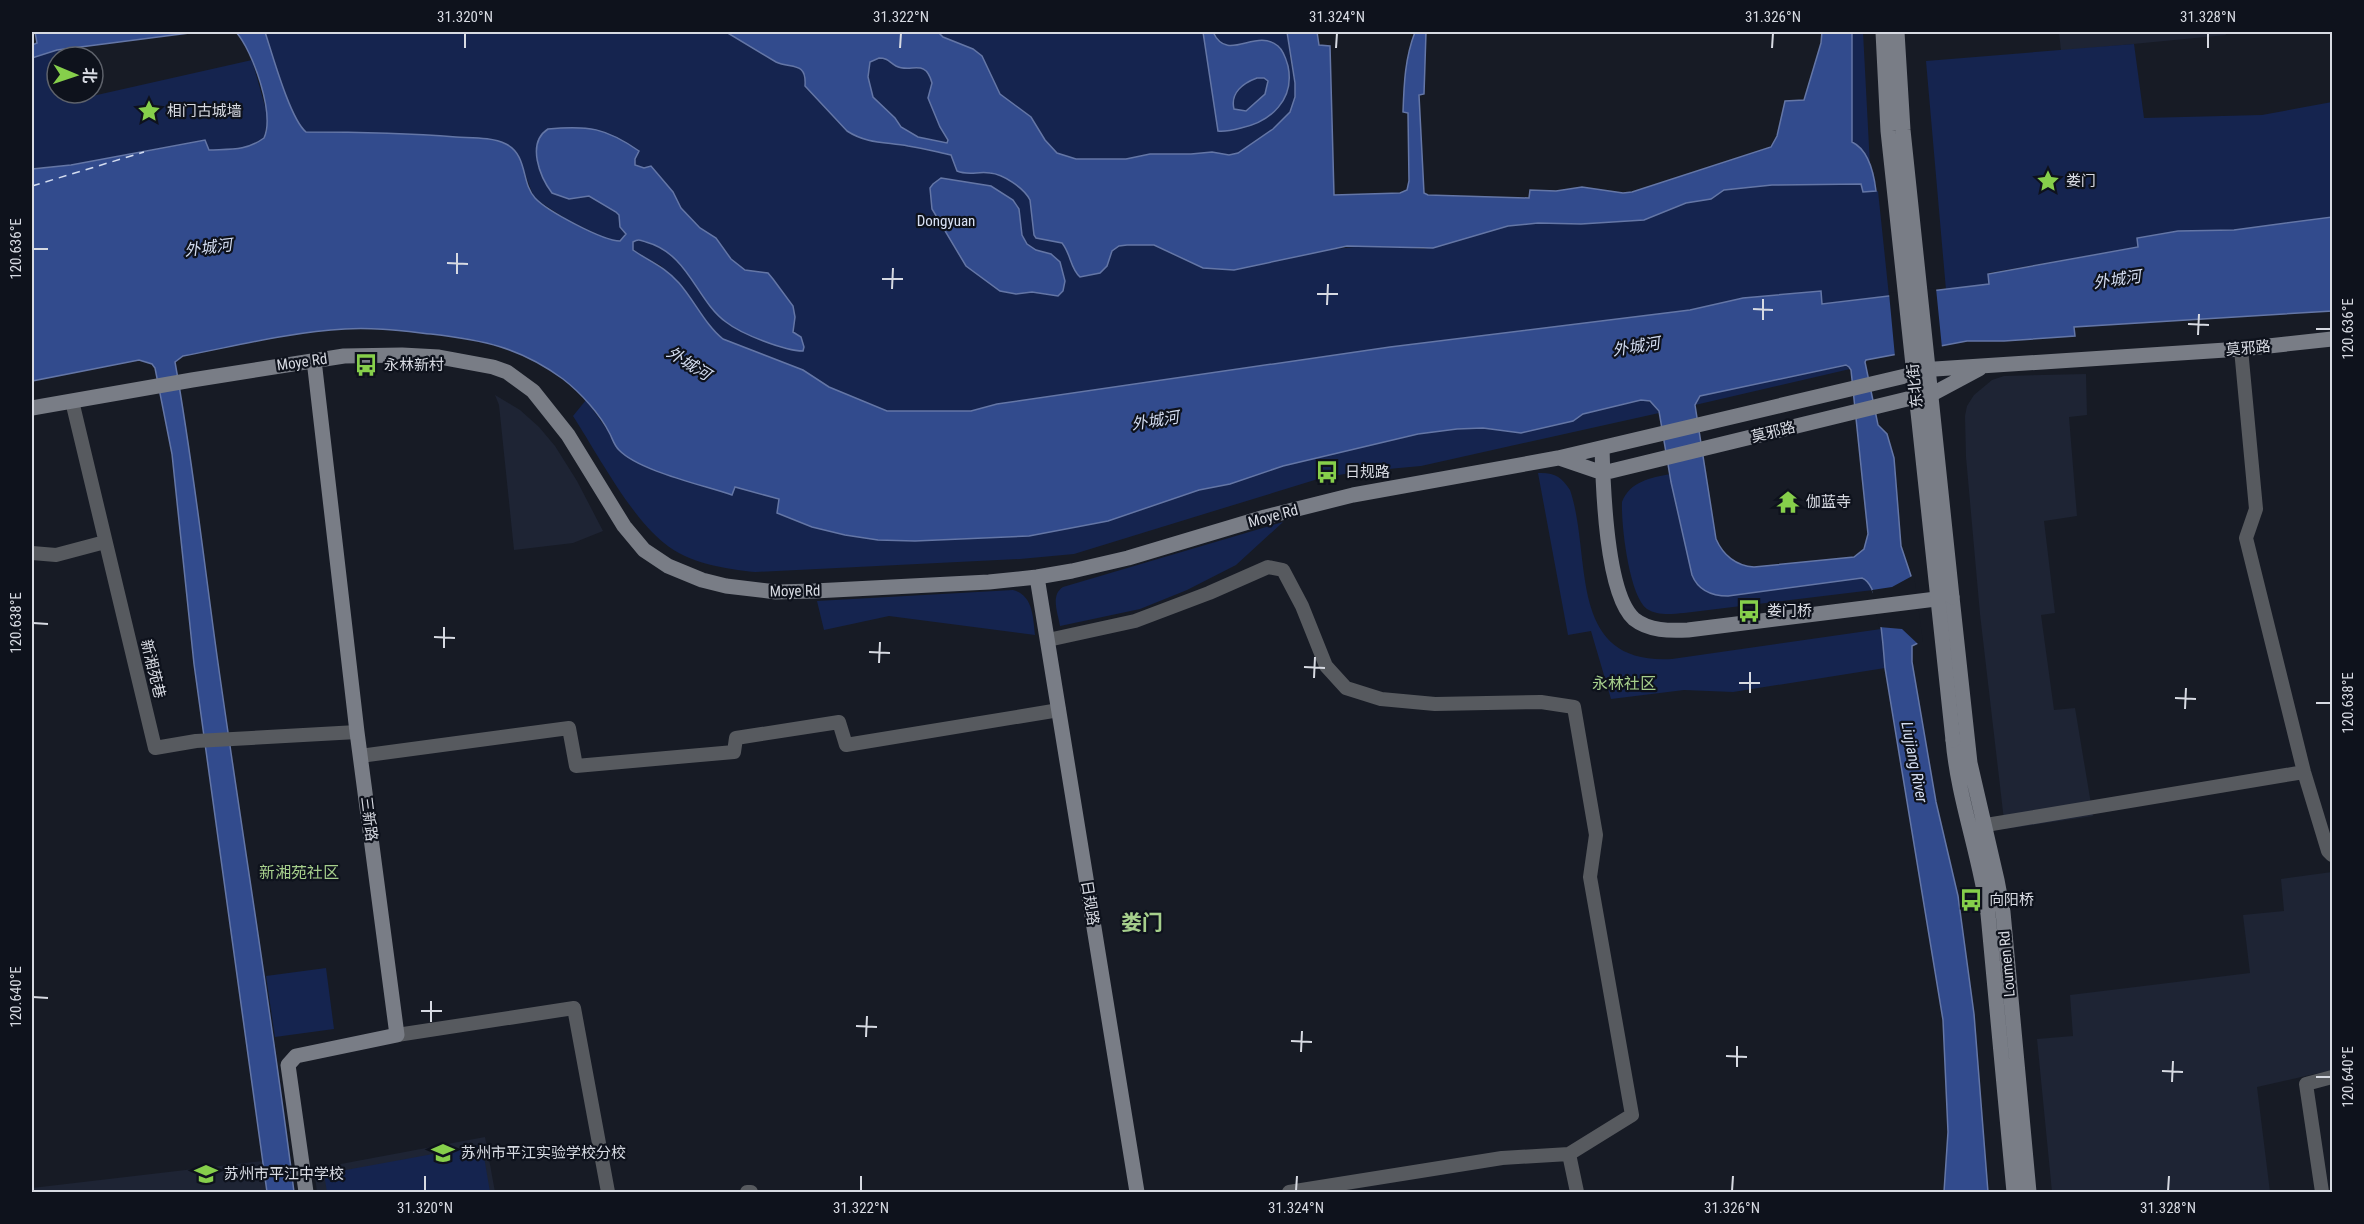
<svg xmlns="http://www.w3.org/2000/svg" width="2364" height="1224" viewBox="0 0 2364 1224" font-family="'Roboto Condensed','Noto Sans SC',sans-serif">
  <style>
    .built { fill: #1e2434 }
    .green { fill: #15244f }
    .water { fill: #324b8d; stroke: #6476a6; stroke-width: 1.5; fill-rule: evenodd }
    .pier { fill: #171b25 }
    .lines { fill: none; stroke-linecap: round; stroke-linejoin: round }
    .ferry { stroke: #d3dcf0; stroke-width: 1.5; stroke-dasharray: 8 6; stroke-linecap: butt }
    .street { stroke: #575a5f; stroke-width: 14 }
    .secondary { stroke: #797d86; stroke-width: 15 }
    .secondary-bridge { stroke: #797d86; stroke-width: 15 }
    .ticks { fill: none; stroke: #d7dae2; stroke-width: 2 }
    .labels { text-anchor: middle; stroke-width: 4.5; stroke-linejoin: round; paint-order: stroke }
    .poi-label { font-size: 15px; fill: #d7dae2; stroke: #0e121c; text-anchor: start }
    .park-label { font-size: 15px; fill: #d7e0f4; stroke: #0e121c }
    .street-label { font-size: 15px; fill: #d7dae2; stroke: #0e121c }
    .water-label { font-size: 16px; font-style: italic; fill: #d3dcf0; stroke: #0e121c }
    .neighbourhood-label { font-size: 16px; fill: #a6cf8c; stroke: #0e121c }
    .district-label { font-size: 21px; font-weight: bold; fill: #a6cf8c; stroke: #0e121c }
    .neatline { fill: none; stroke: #d7dae2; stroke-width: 2 }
    .ticks-label { font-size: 15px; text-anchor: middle; fill: #d7dae2 }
  </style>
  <rect width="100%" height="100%" fill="#171b25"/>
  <path class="built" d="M 2059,32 L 2225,32 L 2226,35 L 2061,51 Z
    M 2086,374 L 2087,415 L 2069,417 L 2077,516 L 2044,521 L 2055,613 L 2041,615 L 2054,710 L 2075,708 L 2093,816 L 2005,829 L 1980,614 L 1966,457 L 1965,416 L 1967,406 L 1974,395 L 1992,380 L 2004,376 Z
    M 495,395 L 520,410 L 539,427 L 555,446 L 577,481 L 603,531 L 573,543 L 514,550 L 499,405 Z
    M 2332,872 L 2332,1070 L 2257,1087 L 2270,1192 L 2052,1192 L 2037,1039 L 2073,1036 L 2070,995 L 2250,973 L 2243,915 L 2284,911 L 2281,879 Z
    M 485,1137 L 495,1192 L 317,1192 L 314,1169 Z
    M 263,1161 L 267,1192 L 32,1192 L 32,1188 Z"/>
  <path class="green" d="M 265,32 L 1287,32 L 1290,57 L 1326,250 L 1374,245 L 1424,249 L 1508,226 L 1538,223 L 1581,224 L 1644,220 L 1686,203 L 1711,199 L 1724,190 L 1772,185 L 1861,184 L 1863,192 L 1878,191 L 1889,296 L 1822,304 L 1821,291 L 1743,298 L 1690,310 L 1390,347 L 997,404 L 971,411 L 887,411 L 829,387 L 803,370 L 723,339 L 713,330 L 678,282 L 660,265 L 568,220 L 534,198 L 519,157 L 507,144 L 364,132 L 306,132 C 288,115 274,56 265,32 Z
    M 1852,32 L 1863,32 L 1870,166 L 1862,150 L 1852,143 Z
    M 2134,44 L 2144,118 L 2262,115 L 2332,102 L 2332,217 L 2234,230 L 2178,231 L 2137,238 L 2138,247 L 1988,273 L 1989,284 L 1946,290 L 1926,61 Z
    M 78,47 L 80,57 L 57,57 L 57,93 L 86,93 L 88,97 L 252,60 L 268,117 L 264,138 L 244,149 L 209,150 L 204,140 L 71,165 L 32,168 L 32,58 L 57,50 Z
    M 1846,365 L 1850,369 L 1695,405 L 1700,396 Z
    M 586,400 L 610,434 L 614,444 L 732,494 L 735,486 L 779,499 L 777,513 L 812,527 L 845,535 L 915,541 L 1029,536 L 1108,521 L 1199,490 L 1230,484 L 1283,466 L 1418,434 L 1457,429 L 1483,428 L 1521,433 L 1573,421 L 1583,414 L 1643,400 L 1653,403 L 1659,413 L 1421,466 L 1355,472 L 1318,479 L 1074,554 L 1020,559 L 755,572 C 726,569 687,563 664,543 C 630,516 597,453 573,416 Z
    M 1538,473 C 1554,472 1562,477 1570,490 C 1593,558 1565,665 1672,659 L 1881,629 L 1885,668 L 1733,692 L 1684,690 L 1611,699 L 1591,631 L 1568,635 Z
    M 1670,474 L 1671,482 L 1728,596 L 1853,578 L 1865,579 L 1873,590 L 1684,613 C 1672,614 1658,616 1647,609 C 1629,596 1621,524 1622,502 C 1630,481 1651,478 1670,474 Z
    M 1283,522 L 1236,565 L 1187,590 L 1140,609 L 1060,626 C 1058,613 1050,595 1063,587 Z
    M 1013,590 C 1033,595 1033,617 1035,635 L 889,616 L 824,630 L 817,601 Z
    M 326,968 L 334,1029 L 275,1037 L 266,976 Z
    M 482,1145 L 490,1192 L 327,1192 L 324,1174 Z"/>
  <path class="water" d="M 35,32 L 197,32 L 57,50 L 32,58 L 32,45 L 37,43 Z
    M 236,32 L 265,32 C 272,53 290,119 306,132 C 356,132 406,133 456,137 C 471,138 492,137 506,144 C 528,155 521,183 535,198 C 547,211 603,241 620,241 L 626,234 L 620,227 L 619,215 L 616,212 L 589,196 L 569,199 L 552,193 C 540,177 526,143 548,129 C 588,125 606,128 639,151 L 635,159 L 635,165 L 644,168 L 651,166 L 673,192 L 681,208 L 700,228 L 716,238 L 731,259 L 745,270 L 768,273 L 773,279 L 793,306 L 795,317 L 793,332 L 801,337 L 804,347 L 803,351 C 785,351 741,334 726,322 C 696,300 689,254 646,242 C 640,240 638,239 633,242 L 633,250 C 650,262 664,266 679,283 C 694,300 706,326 723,339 L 803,370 L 829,387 L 887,411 L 971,411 L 997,404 L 1390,347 L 1690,310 L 1743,298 L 1821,291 L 1822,304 L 1989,284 L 1988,274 L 2138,247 L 2137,238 L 2178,231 L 2234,230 L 2332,217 L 2332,311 L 2074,327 L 2075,336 L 2004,341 L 1967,341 L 1866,360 L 1865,362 L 1878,425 L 1887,434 L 1894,458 L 1901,546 L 1911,576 L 1920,642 L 1912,646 L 1912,662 L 1936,802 L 1958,896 L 1974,1014 L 1988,1192 L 1944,1192 L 1948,1132 L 1943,1020 L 1885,668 C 1883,649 1881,585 1862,578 L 1728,596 C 1712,596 1698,590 1692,575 L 1671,482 L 1659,411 L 1650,401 L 1641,400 L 1583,414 L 1573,421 L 1521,433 L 1483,428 L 1457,429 L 1418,434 L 1283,466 L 1230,484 L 1199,490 L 1108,521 L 1029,536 L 915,541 L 878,540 L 845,535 L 812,527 L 777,513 L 779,499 L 735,487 L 732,495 C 703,485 639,471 619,450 C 614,445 613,440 610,434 C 600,414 581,393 563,379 C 519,347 483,340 431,334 C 403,331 373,327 345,329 C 290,332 236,346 183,356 L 175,362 C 193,462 204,563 218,663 C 243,840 272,1016 294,1192 L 267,1192 L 194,664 L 172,454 L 155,368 L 152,364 L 139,360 L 32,381 L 32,169 L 71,165 L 205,140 L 209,150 C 231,149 246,151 264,138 C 275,114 253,51 236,32 ZM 1846,365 L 1849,367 L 1851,370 L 1868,534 L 1864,549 L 1854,557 L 1754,567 C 1736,566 1723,555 1716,539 L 1695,405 L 1700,396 Z
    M 726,32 L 938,32 L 943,37 L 973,49 L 982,56 L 1000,94 L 1031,117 L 1045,140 L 1057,153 L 1076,159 L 1126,159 L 1150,154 L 1191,154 L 1212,152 L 1229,155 L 1238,153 L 1273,129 L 1290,112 L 1295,97 L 1295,83 L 1287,32 L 1317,32 L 1319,45 L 1330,46 L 1334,195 L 1400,193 L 1407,190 L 1409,181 L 1408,113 L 1403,112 C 1404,83 1405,58 1415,32 L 1426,32 L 1424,94 L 1419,95 L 1424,193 L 1428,195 L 1529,198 L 1530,190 L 1556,191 L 1582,187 L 1623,193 L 1632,192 L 1771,147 L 1777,136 L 1785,101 L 1804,100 L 1821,43 L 1822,32 L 1852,32 L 1852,142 C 1869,150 1874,174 1876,191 L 1863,192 L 1861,184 L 1772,185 L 1724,190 L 1711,199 L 1686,203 L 1644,220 L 1581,224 L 1538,223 L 1508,226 L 1433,248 L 1347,246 L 1234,270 L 1203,268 L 1154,245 L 1127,245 L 1119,246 L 1112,251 L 1107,266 L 1100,273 L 1080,277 C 1070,268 1071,254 1062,243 L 1036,238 L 1034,235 L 1030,200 C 1024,188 1003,174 990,173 C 978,171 969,176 957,171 L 951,155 C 937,152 923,148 908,146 C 886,142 867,144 847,131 L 805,86 C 807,61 791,69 776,62 ZM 879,58 C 888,58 889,62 896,66 C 911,74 925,57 932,83 L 928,98 L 940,127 L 948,140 L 947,143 L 918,137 L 901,127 L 895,118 L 873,97 L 868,77 L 870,62 Z
    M 1203,32 L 1213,32 C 1228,64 1255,27 1278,46 C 1284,51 1286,59 1288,66 C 1295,99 1271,122 1241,128 C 1233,130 1225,132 1218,131 ZM 1257,78 L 1264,78 L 1268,81 L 1265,94 L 1246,111 L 1234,109 C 1230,93 1243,83 1257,78 Z
    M 941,178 L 991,186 L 1013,200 L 1019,209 L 1022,235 L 1027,244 L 1036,250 L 1051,254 L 1060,262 L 1065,281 L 1063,291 L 1058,296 L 1032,292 L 1016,294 L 1000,291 L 966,266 L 932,209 L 930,188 L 933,184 Z"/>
  <path class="pier" d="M 1936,288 L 1942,348 L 1895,357 L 1889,293 Z
    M 1914,575 L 1923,642 L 1919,645 L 1902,629 L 1879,627 L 1872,590 L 1892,587 Z"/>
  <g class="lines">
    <path class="ferry" d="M 32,186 L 144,152"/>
    <path class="street" d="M 2241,349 L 2256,509 L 2246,538 L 2304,772 L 2328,851 L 2332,855
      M 72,401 L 155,748 L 196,741 L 357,732
      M 32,553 L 56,555 L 105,542
      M 1048,640 L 1135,621 L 1209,593 L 1268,567 L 1283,570 L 1302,606 L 1326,666 L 1346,688 L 1381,699 L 1435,704 L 1541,702 L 1574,707 L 1596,835 L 1590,877 L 1632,1115 L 1569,1154
      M 360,756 L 569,728 L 576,766 L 734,752 L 736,738 L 839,722 L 846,745 L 1059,710
      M 1974,827 L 2304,772
      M 397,1035 L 574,1008 L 608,1192
      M 747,1192 L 751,1192
      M 1289,1192 L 1502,1158 L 1569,1154 L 1577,1192
      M 2322,1192 L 2306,1084 L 2332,1077"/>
    <path class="secondary" d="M 32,408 L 192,380 L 344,356 L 402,355 L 439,357 L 493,367 L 507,372 L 533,391 L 568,435 L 624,526 L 644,550 L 668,566 L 702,580 L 726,586 L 776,592 L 814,591 L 989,582 L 1037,577 L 1072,571 L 1128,558 L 1265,517 L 1353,495 L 1558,458 L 1935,369 L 2241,349 L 2332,339
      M 1602,448 C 1603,486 1606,594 1634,619 C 1649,631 1670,631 1688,630 L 1952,597 L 1970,763 L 1997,880 L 2003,912 L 2029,1192
      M 1559,458 L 1603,473 L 1936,392 L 1979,369
      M 1037,577 L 1137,1192
      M 1953,740 C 1958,799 1980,855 1988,914 L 2014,1192
      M 306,1192 L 288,1065 L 296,1056 L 397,1035 L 357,732 L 314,360"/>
    <path class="secondary-bridge" d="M 1883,32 L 1888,131 L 1953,740
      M 1897,32 L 1903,130 L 1952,597"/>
  </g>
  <path class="ticks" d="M 465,48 L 465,33M 900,48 L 901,33M 1336,48 L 1337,33M 1772,48 L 1773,33M 2208,48 L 2208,33M 33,249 L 48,249M 447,263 L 468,264M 457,274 L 457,253M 882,279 L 903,279M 892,289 L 893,268M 1317,294 L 1338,294M 1327,305 L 1328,284M 1753,309 L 1773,310M 1763,320 L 1763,299M 2188,324 L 2209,325M 2316,329 L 2331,329M 2198,335 L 2199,314M 33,623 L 48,624M 434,637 L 455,638M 444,648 L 444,627M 869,652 L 890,653M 879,663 L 880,642M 1304,667 L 1325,668M 1314,678 L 1315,657M 1739,683 L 1760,683M 1750,693 L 1750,672M 2175,698 L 2196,699M 2316,703 L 2331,703M 2185,709 L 2186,688M 33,997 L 48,998M 421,1011 L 442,1011M 431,1022 L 431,1001M 856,1026 L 877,1027M 866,1037 L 867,1016M 1291,1041 L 1312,1042M 1301,1052 L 1302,1031M 1726,1056 L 1747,1057M 1737,1067 L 1737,1046M 2162,1071 L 2183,1072M 2316,1077 L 2331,1077M 2172,1082 L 2173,1061M 425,1191 L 425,1176M 861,1191 L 861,1176M 1296,1191 L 1297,1176M 1732,1191 L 1733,1176M 2168,1191 L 2169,1176"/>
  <defs>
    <g id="sight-bare" transform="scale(1.8)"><path d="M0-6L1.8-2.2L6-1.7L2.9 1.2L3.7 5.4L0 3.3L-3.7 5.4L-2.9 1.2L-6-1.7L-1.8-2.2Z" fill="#86cf4b" stroke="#0e121c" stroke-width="2.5" paint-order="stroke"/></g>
    <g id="bus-bare" transform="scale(1.8)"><path d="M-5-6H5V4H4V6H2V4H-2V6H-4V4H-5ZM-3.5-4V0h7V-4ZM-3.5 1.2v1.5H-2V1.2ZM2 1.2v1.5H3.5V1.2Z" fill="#86cf4b" stroke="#0e121c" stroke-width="2.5" paint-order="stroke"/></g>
    <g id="temple-bare" transform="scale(1.8)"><path d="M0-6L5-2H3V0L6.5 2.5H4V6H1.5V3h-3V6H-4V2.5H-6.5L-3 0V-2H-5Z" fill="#86cf4b" stroke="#0e121c" stroke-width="2.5" paint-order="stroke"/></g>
    <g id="school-bare" transform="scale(1.8)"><path d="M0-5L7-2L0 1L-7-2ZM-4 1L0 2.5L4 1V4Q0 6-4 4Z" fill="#86cf4b" stroke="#0e121c" stroke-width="2.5" paint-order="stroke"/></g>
  </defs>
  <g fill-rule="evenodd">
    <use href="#sight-bare" x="149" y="111"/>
    <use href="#sight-bare" x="2048" y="181"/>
    <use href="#bus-bare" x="366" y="365"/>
    <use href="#bus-bare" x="1327" y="472"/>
    <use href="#temple-bare" x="1788" y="502"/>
    <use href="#bus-bare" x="1749" y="611"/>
    <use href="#bus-bare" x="1971" y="900"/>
    <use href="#school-bare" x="443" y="1153"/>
    <use href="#school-bare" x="206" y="1174"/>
  </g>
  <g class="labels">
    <g class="poi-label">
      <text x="167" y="116">相门古城墙</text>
      <text x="2066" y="186">娄门</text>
      <text x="384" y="370">永林新村</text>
      <text x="1345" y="477">日规路</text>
      <text x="1806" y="507">伽蓝寺</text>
      <text x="1767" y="616">娄门桥</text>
      <text x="1989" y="905">向阳桥</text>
      <text x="461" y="1158">苏州市平江实验学校分校</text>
      <text x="224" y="1179">苏州市平江中学校</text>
    </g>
    <g class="park-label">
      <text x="946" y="226">Dongyuan</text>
    </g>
    <g class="street-label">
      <text transform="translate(2248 348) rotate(-5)" y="5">莫邪路</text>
      <text transform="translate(302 362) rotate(-8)" y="5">Moye Rd</text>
      <text transform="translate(1915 386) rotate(-96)" y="5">东北街</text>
      <text transform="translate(1773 432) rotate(-14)" y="5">莫邪路</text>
      <text transform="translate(1273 516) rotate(-15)" y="5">Moye Rd</text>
      <text transform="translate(795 591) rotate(-1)" y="5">Moye Rd</text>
      <text transform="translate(153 669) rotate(76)" y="5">新湘苑巷</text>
      <text transform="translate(369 819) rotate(83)" y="5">三新路</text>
      <text transform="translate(1090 903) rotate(81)" y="5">日规路</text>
      <text transform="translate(2007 964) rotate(-95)" y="5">Loumen Rd</text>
    </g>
    <g class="water-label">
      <text transform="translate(208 247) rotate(-7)" y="6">外城河</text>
      <text transform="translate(2117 279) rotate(-8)" y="6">外城河</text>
      <text transform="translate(1636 346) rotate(-9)" y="6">外城河</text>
      <text transform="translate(689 363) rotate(32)" y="6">外城河</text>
      <text transform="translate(1155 420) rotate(-9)" y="6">外城河</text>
      <text transform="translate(1915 762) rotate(79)" y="6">Liujiang River</text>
    </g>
    <g class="neighbourhood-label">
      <text x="1624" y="689">永林社区</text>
      <text x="299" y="878">新湘苑社区</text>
    </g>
    <g class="district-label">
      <text x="1142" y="930">娄门</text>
    </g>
  </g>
  <rect width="2364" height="1224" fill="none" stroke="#0e121c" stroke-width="66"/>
  <g transform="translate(75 75) rotate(92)"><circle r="28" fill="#0e121c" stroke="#5e626b" stroke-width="1.5"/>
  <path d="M0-4.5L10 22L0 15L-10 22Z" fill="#86cf4b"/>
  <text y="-9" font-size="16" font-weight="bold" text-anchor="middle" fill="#d7dae2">北</text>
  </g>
  <rect x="33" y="33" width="2298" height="1158" class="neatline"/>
  <g class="ticks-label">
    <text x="465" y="22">31.320°N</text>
    <text x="901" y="22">31.322°N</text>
    <text x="1337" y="22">31.324°N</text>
    <text x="1773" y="22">31.326°N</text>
    <text x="2208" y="22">31.328°N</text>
    <text transform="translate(16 249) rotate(-90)" y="5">120.636°E</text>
    <text transform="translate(2348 329) rotate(-90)" y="5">120.636°E</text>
    <text transform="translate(16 623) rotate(-90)" y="5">120.638°E</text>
    <text transform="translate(2348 703) rotate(-90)" y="5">120.638°E</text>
    <text transform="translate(16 997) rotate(-90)" y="5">120.640°E</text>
    <text transform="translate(2348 1077) rotate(-90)" y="5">120.640°E</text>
    <text x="425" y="1213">31.320°N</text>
    <text x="861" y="1213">31.322°N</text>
    <text x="1296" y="1213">31.324°N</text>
    <text x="1732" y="1213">31.326°N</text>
    <text x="2168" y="1213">31.328°N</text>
  </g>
</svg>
